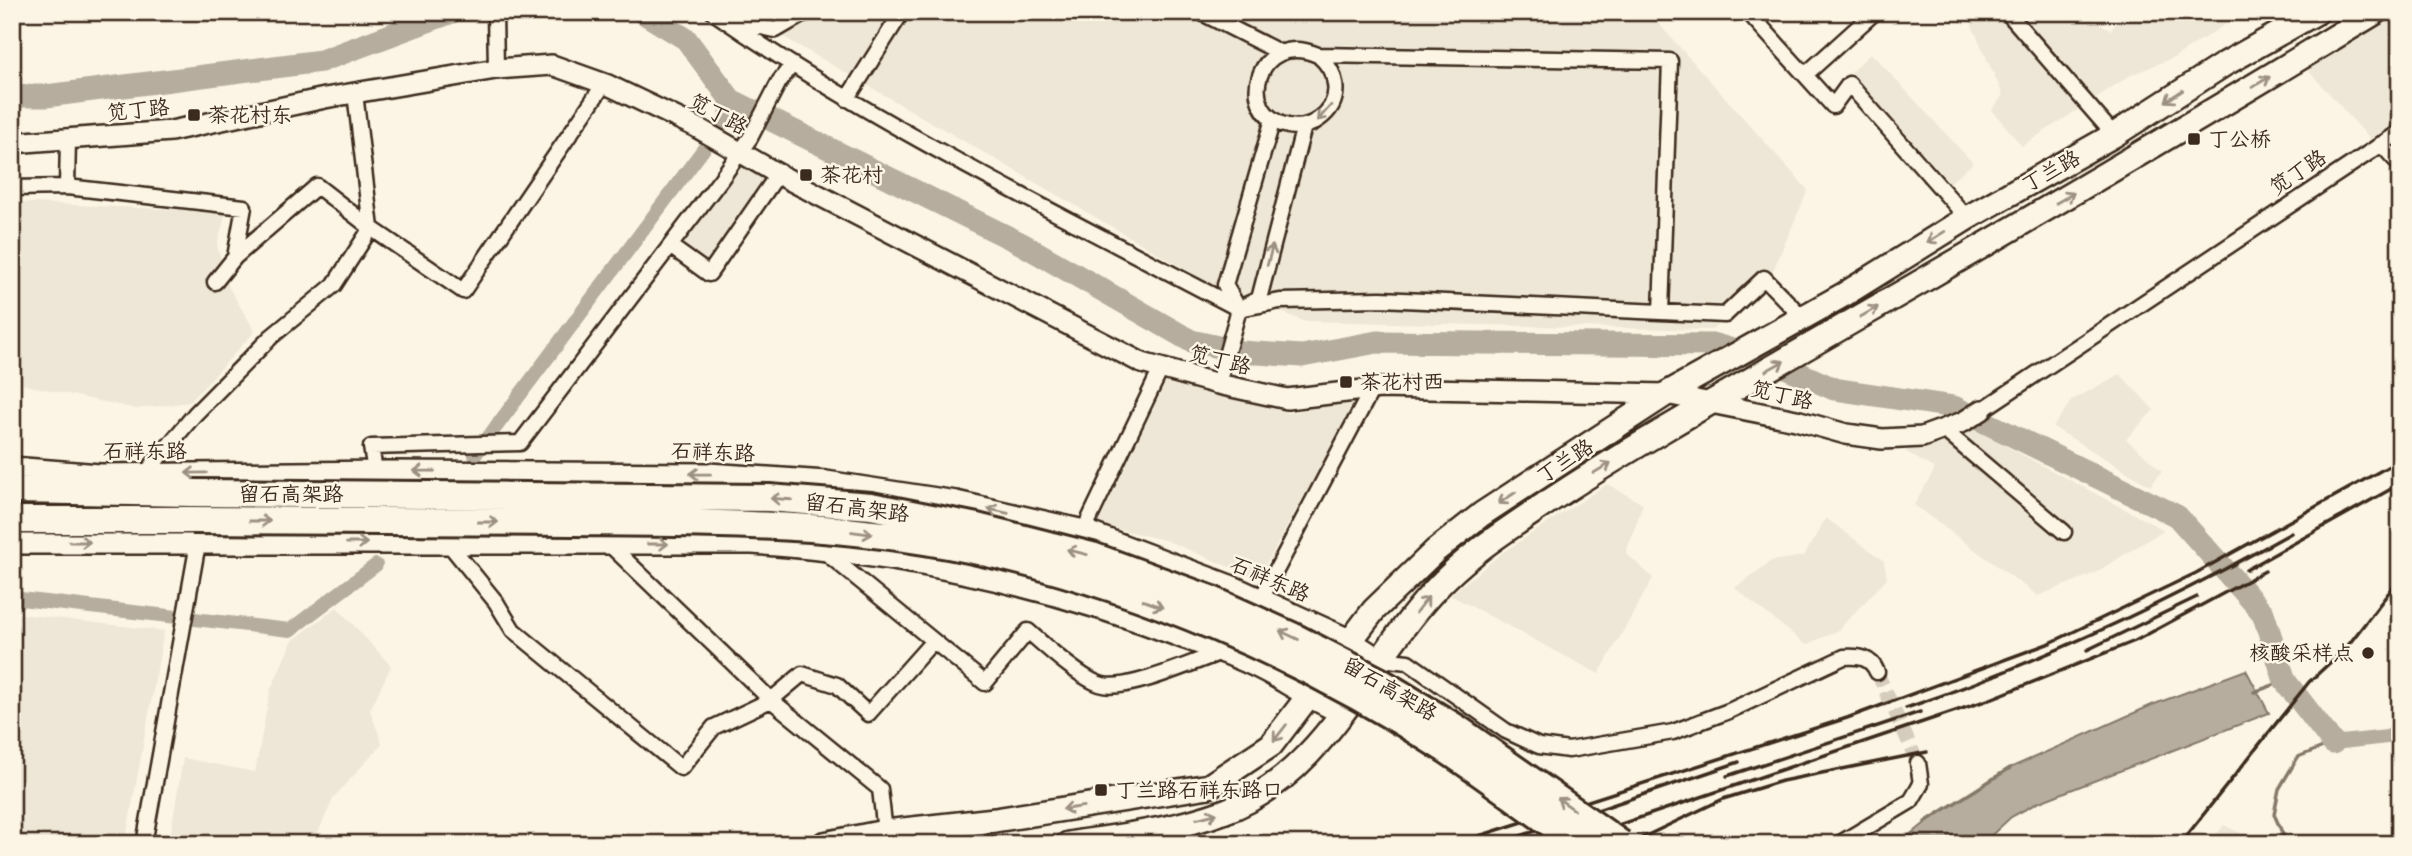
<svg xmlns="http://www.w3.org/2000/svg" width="2412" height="856" viewBox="0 0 2412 856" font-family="'Gochi Hand','LXGW WenKai TC',sans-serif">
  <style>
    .built { fill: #eee6d6 }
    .water { fill: #b7ad9e; stroke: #85796b; stroke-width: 2 }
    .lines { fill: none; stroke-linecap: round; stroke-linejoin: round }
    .stream { stroke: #85796b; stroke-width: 3.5 }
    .canal { stroke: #b7ad9e; stroke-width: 14 }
    .river { stroke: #b7ad9e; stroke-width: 23 }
    .street-tunnel { stroke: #d5ccbd; stroke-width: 14; stroke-dasharray: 14 7; stroke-linecap: butt }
    .street-casing { stroke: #3b2a1e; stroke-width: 19 }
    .secondary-casing { stroke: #3b2a1e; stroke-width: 24 }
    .primary-casing { stroke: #3b2a1e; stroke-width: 28 }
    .highway-casing { stroke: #3b2a1e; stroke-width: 32 }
    .street { stroke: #fcf5e5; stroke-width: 14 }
    .secondary { stroke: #fcf5e5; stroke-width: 19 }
    .primary { stroke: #fcf5e5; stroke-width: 23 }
    .highway { stroke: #fcf5e5; stroke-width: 26 }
    .rail { stroke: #3b2a1e; stroke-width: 3.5 }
    .highway-bridge-casing { stroke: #3b2a1e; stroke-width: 32; stroke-linecap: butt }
    .highway-bridge { stroke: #fcf5e5; stroke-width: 26 }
    .oneway { stroke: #9c9082 }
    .poi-dot { fill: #3b2a1e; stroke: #fcf5e5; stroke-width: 2.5 }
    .labels { text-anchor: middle; stroke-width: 5; stroke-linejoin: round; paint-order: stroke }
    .street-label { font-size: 21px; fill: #3b2a1e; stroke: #fcf5e5 }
    .poi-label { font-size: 21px; fill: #3b2a1e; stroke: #fcf5e5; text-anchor: start }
  </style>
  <rect width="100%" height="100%" fill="#fcf5e5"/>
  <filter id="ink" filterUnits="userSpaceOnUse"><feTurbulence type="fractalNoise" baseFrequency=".0143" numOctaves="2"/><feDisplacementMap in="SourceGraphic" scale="14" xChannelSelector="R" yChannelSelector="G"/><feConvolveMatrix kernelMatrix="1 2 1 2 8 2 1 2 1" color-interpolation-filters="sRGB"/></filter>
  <g filter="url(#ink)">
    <path class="built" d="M 819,12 L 1648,12 L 1808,190 L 1768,282 L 1712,330 L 1303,321 L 1204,280 L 782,36 Z
      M 1966,12 L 2017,12 L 2025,20 L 2037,12 L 2082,12 L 2111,30 L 2122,16 L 2132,21 L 2140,12 L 2244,12 L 2175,57 L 2131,75 L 2022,146 L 1992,110 L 2003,95 Z
      M 2400,12 L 2400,120 L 2371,140 L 2305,67 Z
      M 1871,53 L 1973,163 L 1950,183 L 1851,72 Z
      M 744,160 L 770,173 L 708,264 L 678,244 Z
      M 12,202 L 226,212 L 217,245 L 229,288 L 255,331 L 190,402 L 136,409 L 12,382 Z
      M 2120,374 L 2154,410 L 2126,439 L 2162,471 L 2150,486 L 2053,427 L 2072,400 Z
      M 1167,380 L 1289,413 L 1357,400 L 1258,579 L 1168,541 L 1098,524 Z
      M 1972,428 L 2164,530 L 2095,573 L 2038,596 L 1914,505 L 1935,469 L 1906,452 L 1913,445 L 1942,441 Z
      M 1607,484 L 1643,504 L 1626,553 L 1653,578 L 1599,674 L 1450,595 L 1502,553 Z
      M 1826,518 L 1884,561 L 1887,579 L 1837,631 L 1806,645 L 1735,588 L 1771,561 L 1804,556 Z
      M 337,607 L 391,666 L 370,710 L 382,744 L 334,797 L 313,844 L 169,844 L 183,758 L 255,772 L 270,691 L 292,641 Z
      M 12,613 L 164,631 L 125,844 L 12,844 Z
      M 2224,825 L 2259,843 L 2259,844 L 2209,844 Z"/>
    <path class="water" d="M 2246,670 L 2269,713 L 2037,803 L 2011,817 L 1982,844 L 1899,844 L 1930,819 L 2010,768 L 2152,705 Z"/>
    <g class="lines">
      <path class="stream" d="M 2254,692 L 2285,681
        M 1925,822 L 2010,768
        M 1899,844 L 1914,832
        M 2287,844 L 2274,814 L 2279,789 L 2298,757 L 2333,743"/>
      <path class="canal" d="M 475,455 L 723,123 L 731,100
        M 12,598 L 290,630 L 376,565
        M 2333,743 L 2387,737 L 2400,731"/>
      <path class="river" d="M 642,12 L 686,39 L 731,100 L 1022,244 L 1191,341 L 1241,352 L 1302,356 L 1377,342 L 1716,345 L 1781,365 L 1834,389 L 1954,407 L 2177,516 L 2263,613 L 2285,681 L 2333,743
        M 12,96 L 46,96 L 321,61 L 452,12"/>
      <path class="street-tunnel" d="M 1877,672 L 1918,763"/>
      <g class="street-casing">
        <path id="street" d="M 495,12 L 496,69
          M 713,12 C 878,127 1061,215 1239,309 L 1280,301 L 1381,299 L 1725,315 L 1764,278 L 1802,317
          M 1200,12 L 1279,52
          M 1748,12 L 1833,106 L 1849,84 L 1967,218
          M 2007,12 L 2114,135
          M 729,21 L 776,30 L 807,12
          M 1318,55 C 1338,72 1344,101 1319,119 C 1310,126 1299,128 1288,126 C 1234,113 1257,29 1318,55 L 1670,61 L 1661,312
          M 1805,75 L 1875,12
          M 847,99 L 902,12
          M 68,139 L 67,187 L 244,207 L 235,257
          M 2381,144 L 2400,165
          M 12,188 L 67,187
          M 670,246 L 709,274 L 778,174
          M 215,282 L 235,257 L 317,186 L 371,228 L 463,291 L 604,84
          M 1246,305 L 1259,299 L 1304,126
          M 1218,384 L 1239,309 L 1225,285 L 1273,119
          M 1982,410 L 2400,132
          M 1944,430 L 2064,532
          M 375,471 L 371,447 L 520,443 L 721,179 L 750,138 L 779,82 L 791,66
          M 145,474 L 195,414 L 271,337 L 334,285 L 371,228 L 355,93
          M 1084,530 L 1161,369
          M 449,544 L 496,602 L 513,630 L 681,768 L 714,727 L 771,700 L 802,674 L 837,685 L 868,714 L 933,641
          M 609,544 L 771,700 L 880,789 L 885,832
          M 825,552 L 985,683 L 1028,631 C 1044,645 1083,681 1103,685 C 1127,691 1194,662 1219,653
          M 1261,599 L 1372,389
          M 1380,659 L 1408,662 L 1506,731 L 1539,746 L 1569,750 L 1673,732 L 1729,711 L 1844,657 C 1859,656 1871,657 1877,672
          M 144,844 L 198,543
          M 1839,844 L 1911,801 L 1921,784 L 1918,763"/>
      </g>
      <g class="secondary-casing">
        <path id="secondary" d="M 12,143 L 171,131 L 325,98 L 496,69 L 552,65 L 608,85 L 696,127 L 778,174 L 1142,363 L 1218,384 L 1287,399 L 1380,388 L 1666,394 L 1796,420 L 1846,434 L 1882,439 L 1922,437 L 1963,422 L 1982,410
          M 12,467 L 100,474 L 388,471 L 708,473 L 826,481 L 956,501 L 1084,530 L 1235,587 L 1349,639 L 1380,659
          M 12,544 L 752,544 C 900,554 1046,585 1185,639 C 1216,650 1250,662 1278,679 C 1300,692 1319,704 1343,714"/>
      </g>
      <g class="primary-casing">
        <path id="primary" d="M 824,844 L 885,832 L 995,820 L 1209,786 L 1271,745 L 1374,610 L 1435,551 L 1482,514 L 1666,394 L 1845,294 L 1967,218 L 2114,135 L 2223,65 L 2317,12
          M 1068,844 C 1120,836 1174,830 1223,812 C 1324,776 1365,665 1433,592 C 1465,556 1505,531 1545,504 C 1646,437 1753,379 1858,318 C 2032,218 2205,116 2376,12"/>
      </g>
      <g class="highway-casing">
        <path id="highway" d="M 12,490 L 192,493
          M 12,520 L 192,520"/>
      </g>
      <use href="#street" class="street"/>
      <use href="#secondary" class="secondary"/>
      <use href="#primary" class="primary"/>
      <use href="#highway" class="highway"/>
      <path class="rail" d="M 2246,570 L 2400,484
        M 2087,650 L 2197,597
        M 1906,708 C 2041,662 2167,603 2291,533
        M 1727,776 L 1920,712
        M 1454,844 L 1847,718 L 2050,643 L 2196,573 L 2400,460
        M 1497,844 L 1739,762
        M 1562,844 L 1988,700 L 2135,641 L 2265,571
        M 1629,844 L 1723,799 L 1782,781 L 1927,752
        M 2180,844 L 2309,682 L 2346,648 L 2400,578"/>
      <g class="highway-bridge-casing">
        <path id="highway-bridge" d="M 192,493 L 769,498 L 871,506 L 977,527 L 1092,556 L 1210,599 L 1292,636 L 1379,681 L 1458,729 L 1621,844
          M 192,520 C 319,521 446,522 574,522 C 707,523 838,522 969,549 C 1137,584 1303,657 1447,750 C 1492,780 1535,813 1579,844"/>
      </g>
      <use href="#highway-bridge" class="highway-bridge"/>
    </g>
    <defs><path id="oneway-shaft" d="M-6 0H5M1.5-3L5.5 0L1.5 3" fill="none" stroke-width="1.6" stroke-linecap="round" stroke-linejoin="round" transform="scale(1.75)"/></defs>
    <g class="oneway">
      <use href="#oneway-shaft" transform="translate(2261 82) rotate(-31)"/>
      <use href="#oneway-shaft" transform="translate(2174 96) rotate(147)"/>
      <use href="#oneway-shaft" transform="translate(1324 113) rotate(132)"/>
      <use href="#oneway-shaft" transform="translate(2065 198) rotate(-30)"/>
      <use href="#oneway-shaft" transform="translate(1936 237) rotate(148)"/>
      <use href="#oneway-shaft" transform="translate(1270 255) rotate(-75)"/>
      <use href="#oneway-shaft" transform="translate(1869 312) rotate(-30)"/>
      <use href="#oneway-shaft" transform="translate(1775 366) rotate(-29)"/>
      <use href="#oneway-shaft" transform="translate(1602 468) rotate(-31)"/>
      <use href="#oneway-shaft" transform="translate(424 471) rotate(-179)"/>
      <use href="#oneway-shaft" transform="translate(196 473) rotate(179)"/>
      <use href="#oneway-shaft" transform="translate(700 474) rotate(-179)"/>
      <use href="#oneway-shaft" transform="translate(1507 498) rotate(147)"/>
      <use href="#oneway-shaft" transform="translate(781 499) rotate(-176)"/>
      <use href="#oneway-shaft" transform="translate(998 511) rotate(-167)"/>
      <use href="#oneway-shaft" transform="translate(260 521)"/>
      <use href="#oneway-shaft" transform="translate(488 522)"/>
      <use href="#oneway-shaft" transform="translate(862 533) rotate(7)"/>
      <use href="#oneway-shaft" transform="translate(80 542)"/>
      <use href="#oneway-shaft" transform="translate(357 543)"/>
      <use href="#oneway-shaft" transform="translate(658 544)"/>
      <use href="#oneway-shaft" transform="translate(1077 552) rotate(-166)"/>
      <use href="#oneway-shaft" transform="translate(1153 604) rotate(20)"/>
      <use href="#oneway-shaft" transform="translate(1422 605) rotate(-52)"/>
      <use href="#oneway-shaft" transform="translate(1289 635) rotate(-155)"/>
      <use href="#oneway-shaft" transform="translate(1280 733) rotate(128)"/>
      <use href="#oneway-shaft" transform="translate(1566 804) rotate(-145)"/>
      <use href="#oneway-shaft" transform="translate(1073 808) rotate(171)"/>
      <use href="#oneway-shaft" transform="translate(1207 816) rotate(-14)"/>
    </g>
  </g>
  <g class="poi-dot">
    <rect x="187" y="108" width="14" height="14" rx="3.5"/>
    <rect x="2187" y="132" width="14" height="14" rx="3.5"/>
    <rect x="799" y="168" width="14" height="14" rx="3.5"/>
    <rect x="1339" y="375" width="14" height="14" rx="3.5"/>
    <circle cx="2368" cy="653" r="7"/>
    <rect x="1094" y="783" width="14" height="14" rx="3.5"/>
  </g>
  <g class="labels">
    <g class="street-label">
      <text transform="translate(138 110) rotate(-6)" y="7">笕丁路</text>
      <text transform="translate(718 114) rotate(28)" y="7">笕丁路</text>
      <text transform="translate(2051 171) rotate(-29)" y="7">丁兰路</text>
      <text transform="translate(2298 172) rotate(-34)" y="7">笕丁路</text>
      <text transform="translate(1220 360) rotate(14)" y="7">笕丁路</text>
      <text transform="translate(1782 395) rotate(13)" y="7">笕丁路</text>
      <text x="145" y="458">石祥东路</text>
      <text transform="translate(713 452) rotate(2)" y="7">石祥东路</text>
      <text transform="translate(1565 461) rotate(-33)" y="7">丁兰路</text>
      <text x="291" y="501">留石高架路</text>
      <text transform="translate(857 508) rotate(7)" y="7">留石高架路</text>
      <text transform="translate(1270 579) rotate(23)" y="7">石祥东路</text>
      <text transform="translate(1390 689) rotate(30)" y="7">留石高架路</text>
    </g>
    <g class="poi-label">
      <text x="208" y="122">茶花村东</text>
      <text x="2208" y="146">丁公桥</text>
      <text x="820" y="182">茶花村</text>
      <text x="1360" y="389">茶花村西</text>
      <text x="2354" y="660" text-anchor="end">核酸采样点</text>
      <text x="1115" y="797">丁兰路石祥东路口</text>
    </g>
  </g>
  <rect width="2412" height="856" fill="none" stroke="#fcf5e5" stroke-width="42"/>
  <rect x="21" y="21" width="2370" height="814" fill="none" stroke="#3b2a1e" stroke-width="2.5" filter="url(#ink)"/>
</svg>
